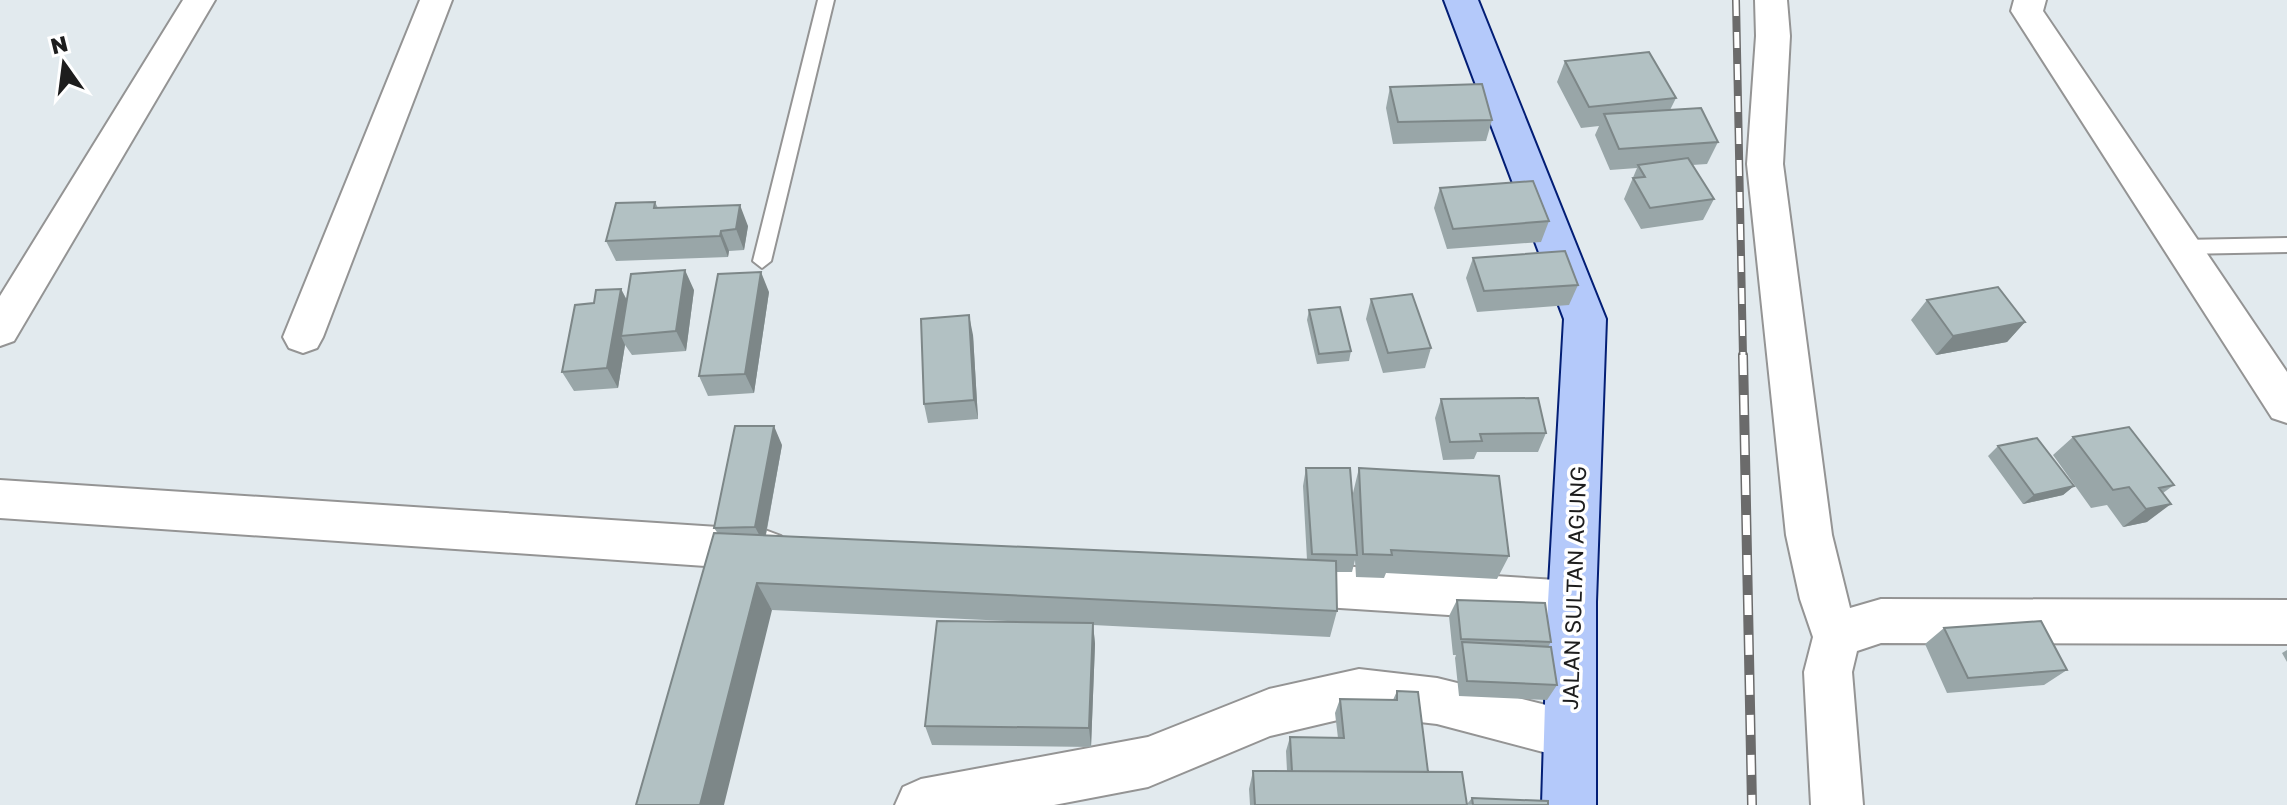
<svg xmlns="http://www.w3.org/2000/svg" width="2287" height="805" viewBox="0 0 2287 805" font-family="'Golos Text',sans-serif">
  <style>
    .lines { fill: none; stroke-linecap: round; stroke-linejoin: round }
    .lane-casing { stroke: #949494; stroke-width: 4 }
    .street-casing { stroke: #949494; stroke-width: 4 }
    .secondary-casing { stroke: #031e75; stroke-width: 4 }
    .lane { fill: #fff; fill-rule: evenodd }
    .street { fill: #fff; fill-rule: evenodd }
    .secondary { fill: #b4c9fa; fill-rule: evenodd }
    .rail-far1-casing { stroke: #6b6b6b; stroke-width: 8 }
    .rail-casing { stroke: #6b6b6b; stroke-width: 10 }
    .rail-far1 { stroke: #fff; stroke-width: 5; stroke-dasharray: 16; stroke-linecap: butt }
    .rail { stroke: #fff; stroke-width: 7; stroke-dasharray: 20; stroke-linecap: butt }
    .wall { fill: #99a6a8 }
    .shaded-wall { fill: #7d8788 }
    .building { fill: #b2c1c3; stroke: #7d8788; stroke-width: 2 }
    .labels { text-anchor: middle; stroke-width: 7; stroke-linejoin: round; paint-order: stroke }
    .street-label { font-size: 22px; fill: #1d1d1d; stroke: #fff }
  </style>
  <rect width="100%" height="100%" fill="#e2eaee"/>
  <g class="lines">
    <g class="lane-casing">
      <path id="lane" d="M 818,0 L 834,0 L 771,261 L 762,268 L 753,261 Z
        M 2287,238 L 2287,252 L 2182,254 L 2173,247 L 2182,240 Z"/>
    </g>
    <g class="street-casing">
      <path id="street" d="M 183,0 L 215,0 L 14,341 L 0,346 L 0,296 Z
        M 420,0 L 452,0 L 323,337 L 317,348 L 303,353 L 289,348 L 283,337 Z
        M 1755,0 L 1787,0 L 1790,36 L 1783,164 L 1832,535 L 1850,608 L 1881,599 L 2287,600 L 2287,644 L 1881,643 L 1857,651 L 1852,672 L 1863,805 L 1811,805 L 1804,672 L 1813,637 L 1800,599 L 1786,535 L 1747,164 L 1756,36 Z
        M 2014,0 L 2046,0 L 2043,11 L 2287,372 L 2287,423 L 2272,418 L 2011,11 Z
        M 0,480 L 765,530 L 781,536 L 788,550 L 781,564 L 765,570 L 0,518 Z
        M 1278,562 L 1572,581 L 1589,587 L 1595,602 L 1589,617 L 1572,623 L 1278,604 L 1262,598 L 1255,583 L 1262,568 Z
        M 1359,669 L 1437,678 L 1570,711 L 1588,718 L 1595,735 L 1588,752 L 1570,759 L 1437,724 L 1359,715 L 1270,736 L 1148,787 L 1054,805 L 895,805 L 903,787 L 921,779 L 1148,737 L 1269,689 Z"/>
    </g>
    <g class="secondary-casing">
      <path id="secondary" d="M 1444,0 L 1478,0 L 1606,319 L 1596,602 L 1596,805 L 1542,805 L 1548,602 L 1564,319 Z"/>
    </g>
    <use href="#lane" class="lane"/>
    <use href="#street" class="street"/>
    <use href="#secondary" class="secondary"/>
    <g class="rail-far1-casing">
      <path id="rail-far1" d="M 1736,0 L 1743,357"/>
    </g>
    <g class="rail-casing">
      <path id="rail" d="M 1743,355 L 1752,805"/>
    </g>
    <use href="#rail-far1" class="rail-far1"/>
    <use href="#rail" class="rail"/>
  </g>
  <path class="wall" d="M 1565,61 L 1676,98 L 1670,110 L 1718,142 L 1707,164 L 1692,165 L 1714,199 L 1703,220 L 1641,229 L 1624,199 L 1637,168 L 1610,170 L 1595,135 L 1599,126 L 1581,128 L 1557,82 Z
    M 1390,87 L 1492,120 L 1486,141 L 1393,144 L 1386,108 Z
    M 1440,188 L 1549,221 L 1541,242 L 1447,249 L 1434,208 Z
    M 655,202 L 658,208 L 748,226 L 744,250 L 729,251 L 728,257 L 616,261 L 606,241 Z
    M 1473,258 L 1578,285 L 1569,305 L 1477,312 L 1466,278 Z
    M 621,289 L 627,300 L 694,290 L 686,351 L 632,355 L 625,345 L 618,388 L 574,391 L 562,372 L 594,303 Z
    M 769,292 L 754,393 L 708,396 L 699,376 Z
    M 1371,299 L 1431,348 L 1425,368 L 1383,373 L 1366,319 Z
    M 1927,300 L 2025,322 L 2007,342 L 1936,355 L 1911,320 Z
    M 1309,310 L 1351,351 L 1349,361 L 1317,364 L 1307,320 Z
    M 973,335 L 978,419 L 928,423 L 924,404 Z
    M 1441,399 L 1546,433 L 1538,452 L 1477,452 L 1474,459 L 1443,460 L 1435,418 Z
    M 2073,437 L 2174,485 L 2163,493 L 2147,522 L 2123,527 L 2107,505 L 2091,508 L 2053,455 Z
    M 782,445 L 766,535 L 1307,560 L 1303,486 L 1306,468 L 1354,518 L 1353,493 L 1359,468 L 1509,556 L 1497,579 L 1386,573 L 1384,578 L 1356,577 L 1355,560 L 1352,572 L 1336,572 L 1337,611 L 1330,637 L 1093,625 L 1095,644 L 1091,747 L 932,745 L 925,726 L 1027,622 L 772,610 L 714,528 Z
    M 1998,446 L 2074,486 L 2063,495 L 2023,504 L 1988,456 Z
    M 1457,600 L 1551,642 L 1548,647 L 1557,685 L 1547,700 L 1459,696 L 1455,658 L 1456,655 L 1453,655 L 1449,616 Z
    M 1944,628 L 2067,670 L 2044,685 L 1947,693 L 1925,644 Z
    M 2287,650 L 2287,662 L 2282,653 Z
    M 1397,691 L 1428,771 L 1467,804 L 1472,798 L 1548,805 L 1250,805 L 1249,789 L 1253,771 L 1287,771 L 1286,751 L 1290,737 L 1338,738 L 1335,713 L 1340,699 L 1393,700 Z"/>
  <path class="shaded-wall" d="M 740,205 L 748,226 L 744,250 L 736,229 Z
    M 721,231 L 729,251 L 728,257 L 720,236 Z
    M 685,270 L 694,290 L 686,351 L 676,331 Z
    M 761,272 L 769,292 L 754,393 L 745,374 Z
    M 621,289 L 631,309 L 621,336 L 625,345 L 618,388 L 607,368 Z
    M 969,315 L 973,335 L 978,419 L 974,400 Z
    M 2025,322 L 2007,342 L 1936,355 L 1953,336 Z
    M 774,426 L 782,445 L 764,544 L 755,527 Z
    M 2074,486 L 2063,495 L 2023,504 L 2034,495 Z
    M 2171,504 L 2147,522 L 2123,527 L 2146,509 Z
    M 757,583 L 772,610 L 724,805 L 700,805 Z
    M 1093,623 L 1095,644 L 1091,747 L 1089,728 Z"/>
  <path class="building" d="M 1649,52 L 1676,98 L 1589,107 L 1565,61 Z
    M 1482,84 L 1492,120 L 1398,122 L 1390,87 Z
    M 1701,108 L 1718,142 L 1619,149 L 1604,114 Z
    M 1688,158 L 1714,199 L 1650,208 L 1633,178 L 1645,177 L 1638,165 Z
    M 1533,181 L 1549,221 L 1453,229 L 1440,188 Z
    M 655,202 L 654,208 L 740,205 L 736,229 L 721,231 L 720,236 L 606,241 L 616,203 Z
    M 1565,251 L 1578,285 L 1484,291 L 1473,258 Z
    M 685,270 L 676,331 L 621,336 L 631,274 Z
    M 761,272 L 745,374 L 699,376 L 718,274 Z
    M 1998,287 L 2025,322 L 1953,336 L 1927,300 Z
    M 621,289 L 607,368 L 562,372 L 575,305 L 594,303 L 596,290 Z
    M 1412,294 L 1431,348 L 1388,353 L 1371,299 Z
    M 1340,307 L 1351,351 L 1319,354 L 1309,310 Z
    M 969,315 L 974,400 L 924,404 L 921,319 Z
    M 1538,398 L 1546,433 L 1480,434 L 1482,441 L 1450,442 L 1441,399 Z
    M 735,426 L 774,426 L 755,527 L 714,528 Z
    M 2129,427 L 2174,485 L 2159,488 L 2171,504 L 2146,509 L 2129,487 L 2113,490 L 2073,437 Z
    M 2037,438 L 2074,486 L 2034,495 L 1998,446 Z
    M 1306,468 L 1350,468 L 1357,555 L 1312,554 Z
    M 1359,468 L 1499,476 L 1509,556 L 1391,550 L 1392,555 L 1363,554 Z
    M 714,533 L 1336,561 L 1337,611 L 757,583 L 700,805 L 636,805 Z
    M 1457,600 L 1545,603 L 1551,642 L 1461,639 Z
    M 937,621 L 1093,623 L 1089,728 L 925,726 Z
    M 2041,621 L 2067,670 L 1968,678 L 1944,628 Z
    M 1462,642 L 1551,647 L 1557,685 L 1467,681 Z
    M 1397,691 L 1418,692 L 1428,772 L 1292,771 L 1290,737 L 1344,738 L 1340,699 L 1397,700 Z
    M 1253,771 L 1462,772 L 1467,805 L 1255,805 Z
    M 1472,798 L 1548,801 L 1548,805 L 1473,805 Z"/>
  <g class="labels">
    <g class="street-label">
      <text transform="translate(1574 588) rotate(-88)" y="8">JALAN SULTAN AGUNG</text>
    </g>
  </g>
  <g transform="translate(64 64) rotate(346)" stroke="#ffffff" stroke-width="6" paint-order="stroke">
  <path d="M0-6L14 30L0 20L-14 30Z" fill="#1d1d1d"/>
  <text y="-12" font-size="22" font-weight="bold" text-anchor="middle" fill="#1d1d1d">N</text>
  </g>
</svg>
